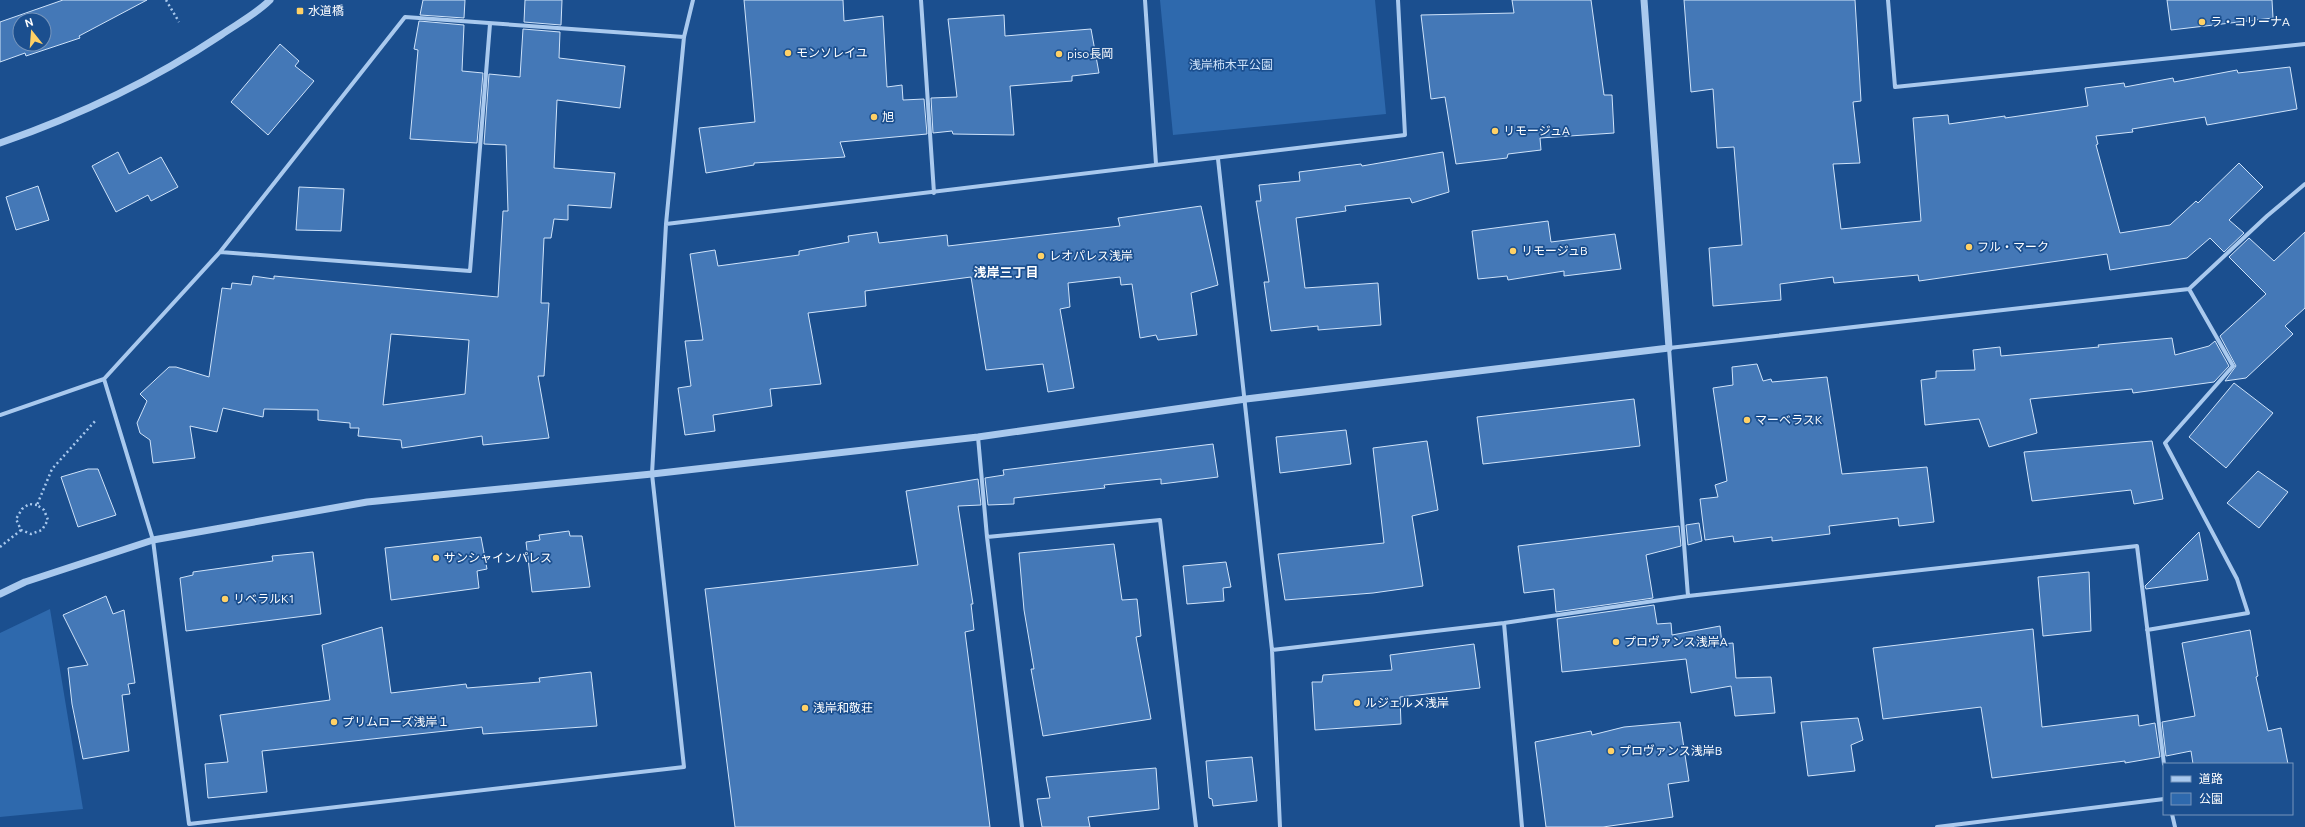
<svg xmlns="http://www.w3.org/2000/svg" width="2305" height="827" viewBox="0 0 2305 827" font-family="Ubuntu,'Noto Sans JP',sans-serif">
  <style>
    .green { fill: #2e69ad }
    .building { fill: #4478b7; stroke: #cfe3fa; fill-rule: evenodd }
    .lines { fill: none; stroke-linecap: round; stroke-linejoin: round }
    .path { stroke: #a9c9ee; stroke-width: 2.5; stroke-dasharray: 2 3; stroke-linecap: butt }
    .minor { stroke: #a9c9ee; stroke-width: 4 }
    .tertiary { stroke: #a9c9ee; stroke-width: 7 }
    .poi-dot { fill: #ffd166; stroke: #1b4f8f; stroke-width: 1.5 }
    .labels { text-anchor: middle; stroke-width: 3.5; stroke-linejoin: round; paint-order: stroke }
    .poi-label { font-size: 12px; fill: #fff; stroke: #1b4f8f; text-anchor: start }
    .park-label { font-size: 12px; fill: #cfe3fa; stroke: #1b4f8f }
    .neighbourhood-label { font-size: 13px; font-weight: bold; fill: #fff; stroke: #1b4f8f }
  </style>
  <rect width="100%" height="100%" fill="#1b4f8f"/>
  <path class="green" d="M 1160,0 L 1375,0 L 1386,114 L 1173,135 Z
    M 50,609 L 83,809 L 0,817 L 0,633 Z"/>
  <path class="building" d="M 63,0 L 147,0 L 79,36 L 80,38 L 26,56 L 25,53 L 0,62 L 0,22 ZM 20,20 L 44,20 L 44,44 L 20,44 Z
    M 423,0 L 465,0 L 464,18 L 420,15 Z
    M 525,0 L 562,0 L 561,25 L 524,22 Z
    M 744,0 L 843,0 L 844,21 L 883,16 L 887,87 L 902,85 L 903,100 L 924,99 L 927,134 L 840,142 L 845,157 L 754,163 L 754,165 L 706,173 L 699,128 L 755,122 Z
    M 1512,0 L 1591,0 L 1604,95 L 1612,95 L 1614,133 L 1540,138 L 1541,150 L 1508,154 L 1507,158 L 1456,164 L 1445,97 L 1431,99 L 1421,15 L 1514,13 Z
    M 1684,0 L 1855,0 L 1861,101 L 1853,102 L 1860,163 L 1833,164 L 1841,229 L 1921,221 L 1913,118 L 1948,115 L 1949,124 L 2005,116 L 2005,118 L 2088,106 L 2085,88 L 2124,83 L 2125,87 L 2173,78 L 2174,82 L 2237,70 L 2238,73 L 2290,67 L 2297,109 L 2207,125 L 2205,117 L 2132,129 L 2133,132 L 2096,136 L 2098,144 L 2096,145 L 2120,233 L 2170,225 L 2196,201 L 2198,203 L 2239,163 L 2263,187 L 2229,220 L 2244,233 L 2224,252 L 2210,238 L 2187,258 L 2110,270 L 2107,254 L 1919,281 L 1918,275 L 1834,283 L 1833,277 L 1780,284 L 1781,300 L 1713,306 L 1709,248 L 1742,245 L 1734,147 L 1717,148 L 1713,89 L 1691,92 Z
    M 2167,0 L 2272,0 L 2273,18 L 2171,30 Z
    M 1004,15 L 1005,36 L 1091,29 L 1099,73 L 1072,76 L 1072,81 L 1010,86 L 1014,135 L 953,134 L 952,131 L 933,133 L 931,98 L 957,97 L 948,19 Z
    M 419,21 L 464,25 L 462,71 L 483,73 L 477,143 L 410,139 L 418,50 L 414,49 Z
    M 523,29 L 560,32 L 559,58 L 625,66 L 620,108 L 557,100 L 554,168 L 615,173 L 611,208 L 568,205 L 568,220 L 554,219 L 551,238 L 544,238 L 541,303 L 549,303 L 544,376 L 538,376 L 549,438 L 483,445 L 482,436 L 402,448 L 401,440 L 358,436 L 359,428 L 350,428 L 350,423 L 318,420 L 318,410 L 264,409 L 263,417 L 223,408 L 217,432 L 190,426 L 195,458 L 153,463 L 150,440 L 140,433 L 137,423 L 147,401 L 140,394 L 169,367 L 176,367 L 209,377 L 222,288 L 231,289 L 232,283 L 251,285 L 253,276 L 274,279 L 274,276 L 498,297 L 503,211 L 508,211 L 506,145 L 484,144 L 489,74 L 520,77 ZM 391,334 L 469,340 L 465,394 L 383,405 Z
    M 280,44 L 299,61 L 295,66 L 314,81 L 268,135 L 231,102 Z
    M 118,152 L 129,174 L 161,157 L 178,187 L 151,201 L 148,195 L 116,212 L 92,166 Z
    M 1443,152 L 1449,192 L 1412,203 L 1410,198 L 1345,206 L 1346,211 L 1296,218 L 1305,288 L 1378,283 L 1381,325 L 1318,330 L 1318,326 L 1271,331 L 1264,282 L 1269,282 L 1256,201 L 1261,201 L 1259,185 L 1300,181 L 1299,172 L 1361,164 L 1362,166 Z
    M 38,186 L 49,220 L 16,230 L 6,197 Z
    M 299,187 L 344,189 L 341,231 L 296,230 Z
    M 1201,206 L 1218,285 L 1191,293 L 1197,335 L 1158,340 L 1156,335 L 1140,338 L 1132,284 L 1121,285 L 1120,277 L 1068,283 L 1070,307 L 1060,309 L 1074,388 L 1048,392 L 1043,364 L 986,370 L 971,277 L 865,291 L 866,306 L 808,313 L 821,384 L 770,389 L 772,406 L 713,415 L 715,431 L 685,435 L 678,388 L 691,386 L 685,341 L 703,340 L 690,254 L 715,250 L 718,266 L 799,255 L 799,251 L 849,242 L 848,236 L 877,232 L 879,243 L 947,235 L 948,246 L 1120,226 L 1118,218 Z
    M 1548,221 L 1551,242 L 1615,234 L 1621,269 L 1564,276 L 1564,271 L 1508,280 L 1507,276 L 1478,279 L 1472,231 Z
    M 2305,232 L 2305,308 L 2285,326 L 2293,334 L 2246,378 L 2225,381 L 2236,366 L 2220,336 L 2266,294 L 2229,257 L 2249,238 L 2274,261 Z
    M 2172,338 L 2175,355 L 2209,346 L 2215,341 L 2229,366 L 2214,382 L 2133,393 L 2132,389 L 2030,399 L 2037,433 L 1989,447 L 1979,419 L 1925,425 L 1921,380 L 1936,378 L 1936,371 L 1975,370 L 1973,350 L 2000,347 L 2001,356 L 2099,347 L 2098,345 Z
    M 1757,364 L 1763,381 L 1771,379 L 1772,382 L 1827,377 L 1842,474 L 1927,467 L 1934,522 L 1899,526 L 1898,518 L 1829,526 L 1830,534 L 1772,541 L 1772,537 L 1734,542 L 1733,536 L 1705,540 L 1700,499 L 1718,497 L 1715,485 L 1727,481 L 1713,388 L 1733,385 L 1732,367 Z
    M 2234,383 L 2273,413 L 2226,468 L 2189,437 Z
    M 1634,399 L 1640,446 L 1483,464 L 1477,417 Z
    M 1346,430 L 1351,464 L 1280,473 L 1276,437 Z
    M 1427,441 L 1438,510 L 1412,516 L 1423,586 L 1373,593 L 1285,600 L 1278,554 L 1384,543 L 1373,448 Z
    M 2152,441 L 2163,499 L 2134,504 L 2131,490 L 2032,501 L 2024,452 Z
    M 1213,444 L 1218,477 L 1161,484 L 1161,479 L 1104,485 L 1105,488 L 1014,498 L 1014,504 L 988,505 L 985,478 L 1004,475 L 1003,470 Z
    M 88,469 L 98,469 L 116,515 L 78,527 L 61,477 Z
    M 2258,471 L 2288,492 L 2259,528 L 2227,503 Z
    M 978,479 L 981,505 L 958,506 L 973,604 L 971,604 L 974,630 L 965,632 L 990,827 L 735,827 L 705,589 L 918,565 L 906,491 Z
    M 1699,523 L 1702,541 L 1688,545 L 1686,525 Z
    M 1679,526 L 1681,546 L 1646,555 L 1653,598 L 1556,612 L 1554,589 L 1524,593 L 1518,546 Z
    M 569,531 L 570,536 L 582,536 L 590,587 L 532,592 L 526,542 L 540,540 L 539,535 Z
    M 2199,532 L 2208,580 L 2146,589 L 2145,586 Z
    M 481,537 L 487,569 L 477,571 L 479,588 L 391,600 L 385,548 Z
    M 1114,544 L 1122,600 L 1137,599 L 1141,636 L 1136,637 L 1151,719 L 1043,736 L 1031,669 L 1034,669 L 1024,610 L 1019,553 Z
    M 313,552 L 321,614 L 186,631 L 180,578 L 193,575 L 193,572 L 273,561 L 272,556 Z
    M 1226,562 L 1231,587 L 1223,588 L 1224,601 L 1187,604 L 1183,566 Z
    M 2089,572 L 2091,631 L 2043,636 L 2038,577 Z
    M 106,596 L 113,614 L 124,610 L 135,683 L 128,684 L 130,694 L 122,695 L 129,751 L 83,759 L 72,704 L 68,668 L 88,665 L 63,615 Z
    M 1654,605 L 1657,624 L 1671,623 L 1672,635 L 1720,626 L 1722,644 L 1733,643 L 1736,678 L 1771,677 L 1775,713 L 1735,716 L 1731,686 L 1691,693 L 1686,659 L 1562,672 L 1557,619 Z
    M 382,627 L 391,693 L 466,684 L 467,688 L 540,682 L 539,678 L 591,672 L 597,726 L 483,734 L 482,727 L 262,751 L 267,792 L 208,798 L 205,764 L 228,762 L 220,715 L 330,700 L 322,645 Z
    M 2033,629 L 2042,727 L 2138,715 L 2139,726 L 2155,723 L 2160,757 L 2125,763 L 2125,761 L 1992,778 L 1981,707 L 1883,719 L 1873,648 Z
    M 2250,630 L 2258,676 L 2256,677 L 2268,731 L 2281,728 L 2288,764 L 2193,764 L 2191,751 L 2166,756 L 2162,722 L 2195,716 L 2182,643 Z
    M 1474,644 L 1480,688 L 1400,697 L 1401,724 L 1315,730 L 1312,682 L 1322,682 L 1323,675 L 1392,670 L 1390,655 Z
    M 1858,718 L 1863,740 L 1851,745 L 1855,771 L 1808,776 L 1801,722 Z
    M 1680,722 L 1689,781 L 1668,784 L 1673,817 L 1603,827 L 1546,827 L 1535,742 L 1591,731 L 1592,735 L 1624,727 Z
    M 1252,757 L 1257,801 L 1213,806 L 1212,799 L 1209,798 L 1206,761 Z
    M 1156,768 L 1159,809 L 1088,817 L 1090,827 L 1042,827 L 1037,799 L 1050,798 L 1046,777 Z"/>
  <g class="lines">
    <path class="path" d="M 166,0 L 179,22
      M 37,505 L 29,504 L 22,509 L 16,519 L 21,530 L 31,534 L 42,530 L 48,520 L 44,510 L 37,505 L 52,469 L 96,420
      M 0,547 L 21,530"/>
    <path class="minor" d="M 921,0 L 934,193
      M 1145,0 L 1156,164
      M 1888,0 L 1895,87 L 2305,44
      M 1218,159 L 1272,650 L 1280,827
      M 666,224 L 1405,135 L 1398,0
      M 220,252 L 470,271 L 490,24
      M 104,379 L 153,540 L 189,824 L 684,767 L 652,474 L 666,224 L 684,37 L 693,0
      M 0,415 L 104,379 L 220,252 L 405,17 L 684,37
      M 978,437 L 987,537 L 1022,827
      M 987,537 L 1160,520 L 1196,827
      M 1688,596 L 1669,348 L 2189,289 L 2267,216 L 2305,184
      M 1504,623 L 1522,827
      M 2147,630 L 2248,613 L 2237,579 L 2165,443 L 2233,366 L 2189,289
      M 1272,650 L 1504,623 L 1688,596 L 2137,546 L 2164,764
      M 2172,814 L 2175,827
      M 1937,827 L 2164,799"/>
    <path class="tertiary" d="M 0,143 C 78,116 152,81 221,35 C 237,24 256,14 270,0
      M 0,594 L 25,582 L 153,540 L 367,502 L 652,474 L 978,437 L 1246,399 L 1669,348 L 1644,0"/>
  </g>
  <g class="poi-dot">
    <rect x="296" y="7" width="8" height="8" rx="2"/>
    <circle cx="2202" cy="22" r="4"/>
    <circle cx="788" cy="53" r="4"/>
    <circle cx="1059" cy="54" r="4"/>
    <circle cx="874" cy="117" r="4"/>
    <circle cx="1495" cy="131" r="4"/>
    <circle cx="1969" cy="247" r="4"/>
    <circle cx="1513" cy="251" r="4"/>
    <circle cx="1041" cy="256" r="4"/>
    <circle cx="1747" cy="420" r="4"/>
    <circle cx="436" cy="558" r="4"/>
    <circle cx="225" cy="599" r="4"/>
    <circle cx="1616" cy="642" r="4"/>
    <circle cx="1357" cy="703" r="4"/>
    <circle cx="805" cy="708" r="4"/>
    <circle cx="334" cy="722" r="4"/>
    <circle cx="1611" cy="751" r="4"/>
  </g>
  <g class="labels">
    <g class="poi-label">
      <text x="308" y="15">水道橋</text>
      <text x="2210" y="26">ラ・コリーナA</text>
      <text x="796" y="57">モンソレイユ</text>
      <text x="1067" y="58">piso長岡</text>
      <text x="882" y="121">旭</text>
      <text x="1503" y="135">リモージュA</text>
      <text x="1977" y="251">フル・マーク</text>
      <text x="1521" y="255">リモージュB</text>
      <text x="1049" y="260">レオパレス浅岸</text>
      <text x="1755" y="424">マーベラスK</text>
      <text x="444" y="562">サンシャインパレス</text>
      <text x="233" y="603">リベラルK1</text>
      <text x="1624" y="646">プロヴァンス浅岸A</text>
      <text x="1365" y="707">ルジェルメ浅岸</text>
      <text x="813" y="712">浅岸和敬荘</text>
      <text x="342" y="726">プリムローズ浅岸１</text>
      <text x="1619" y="755">プロヴァンス浅岸B</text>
    </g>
    <g class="park-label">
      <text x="1231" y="69">浅岸柿木平公園</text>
    </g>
    <g class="neighbourhood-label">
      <text x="1006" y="277">浅岸三丁目</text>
    </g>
  </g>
  <rect x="2163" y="763" width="130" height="52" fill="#1b4f8f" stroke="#7695bc"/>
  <rect x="2171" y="776" width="20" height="6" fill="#a9c9ee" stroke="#7695bc"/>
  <text x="2199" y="783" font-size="12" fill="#ffffff">道路</text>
  <rect x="2171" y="793" width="20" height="12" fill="#2e69ad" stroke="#7695bc"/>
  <text x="2199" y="803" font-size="12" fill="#ffffff">公園</text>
  <g transform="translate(32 32) rotate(343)"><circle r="19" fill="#1b4f8f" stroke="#7695bc"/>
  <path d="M0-3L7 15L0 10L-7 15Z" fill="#ffd166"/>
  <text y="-6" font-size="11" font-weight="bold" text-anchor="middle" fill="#ffffff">N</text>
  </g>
</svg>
